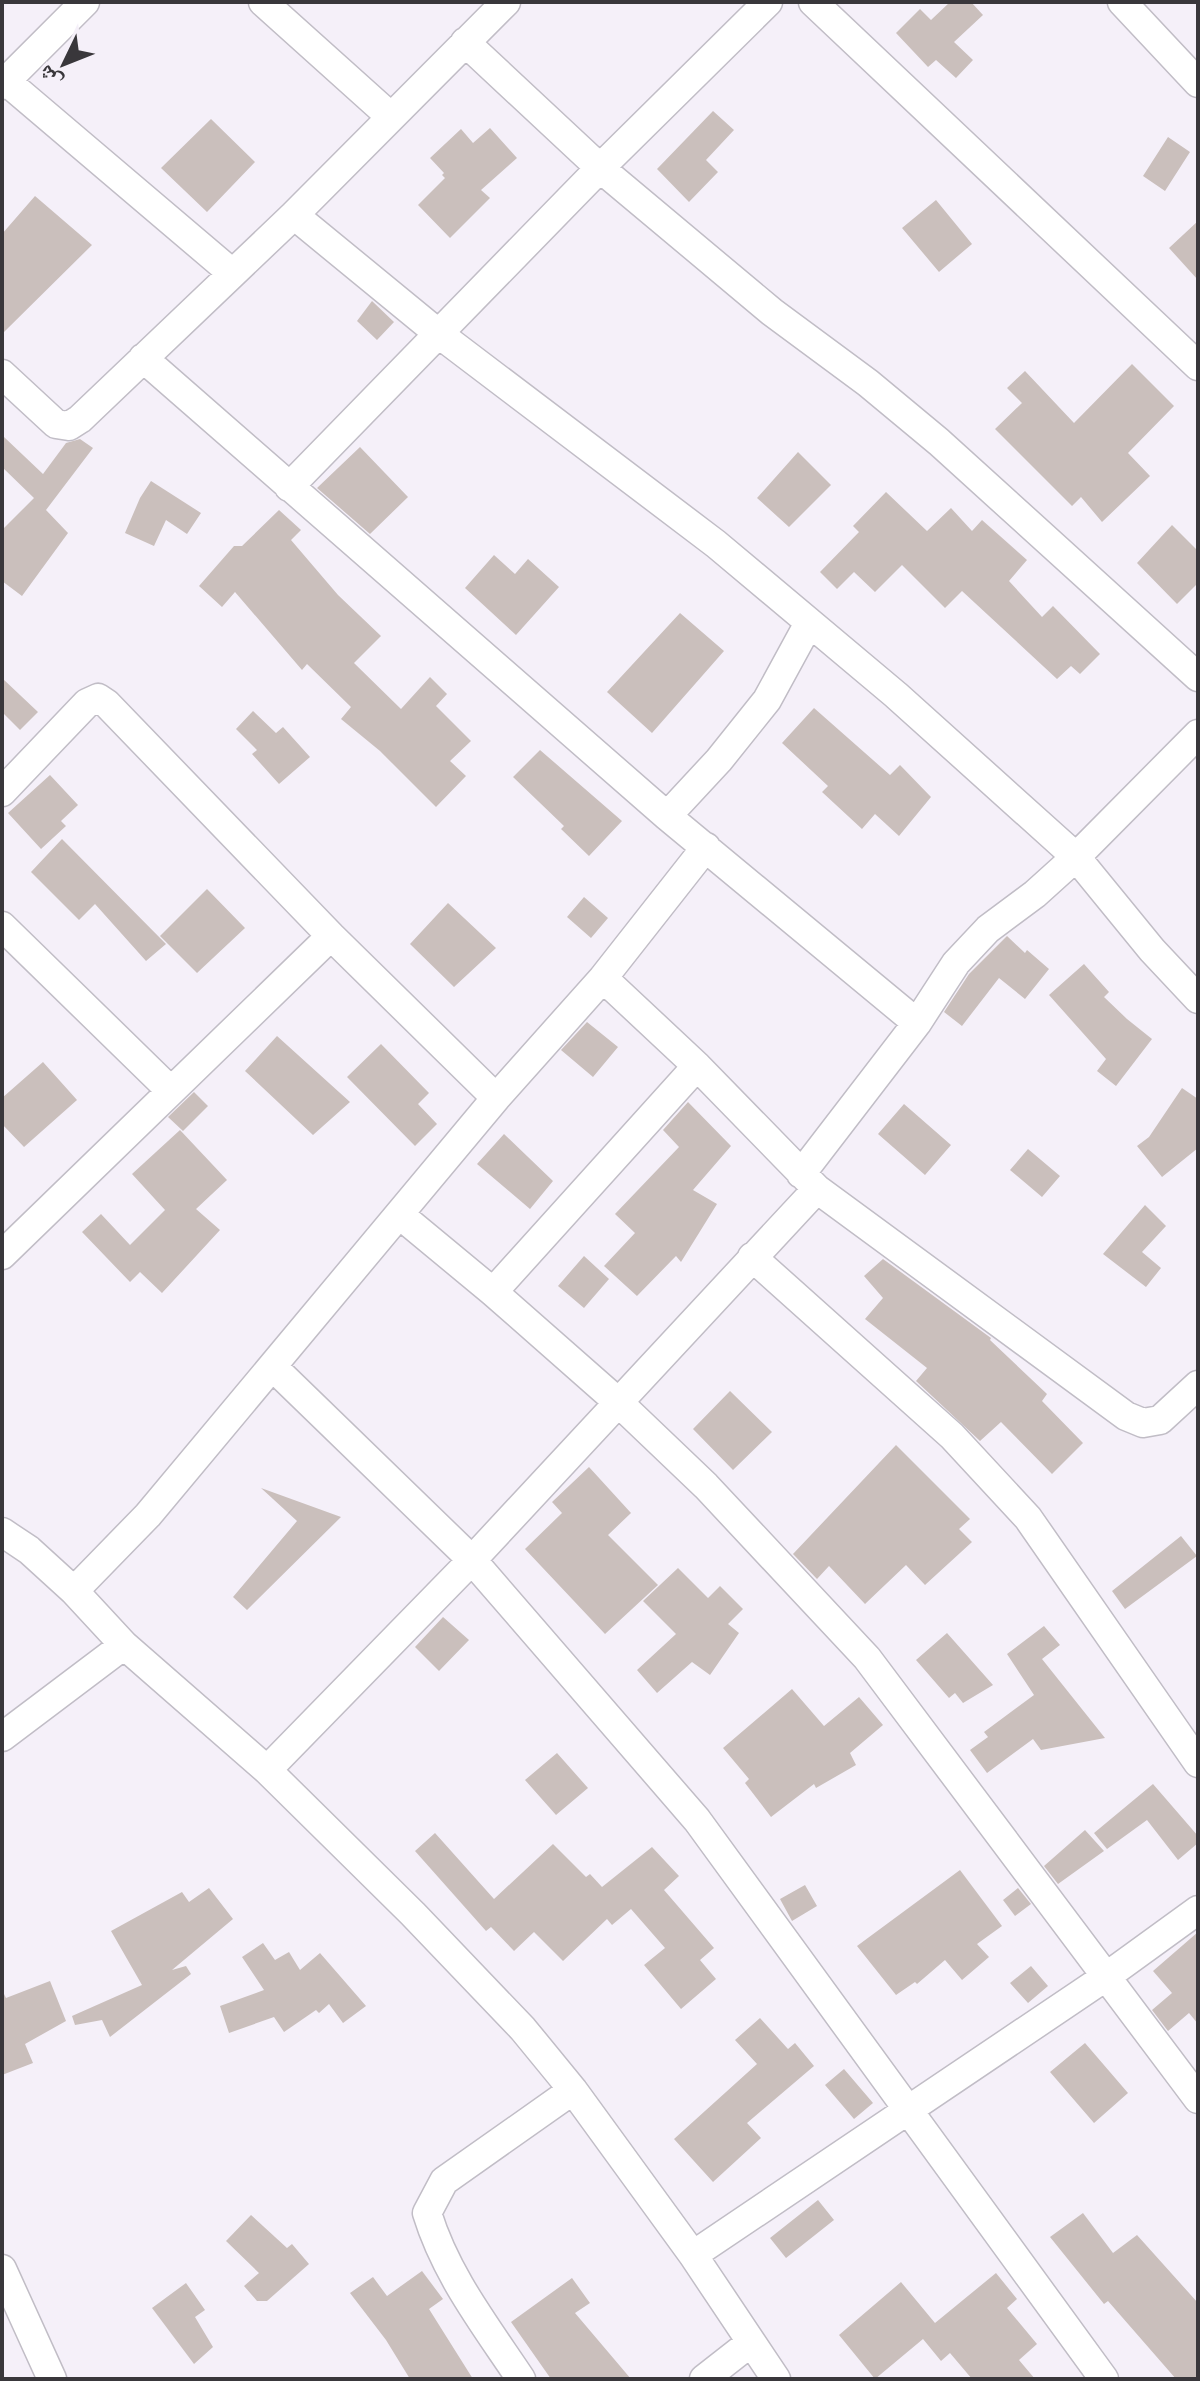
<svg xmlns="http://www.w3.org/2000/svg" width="1200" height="2381" viewBox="0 0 1200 2381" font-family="Figtree,'Noto Naskh Arabic',sans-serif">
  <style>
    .building { fill: #cabfbc }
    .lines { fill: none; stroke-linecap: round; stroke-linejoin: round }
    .minor-casing { stroke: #c1bdc6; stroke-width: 31 }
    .minor { stroke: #fff; stroke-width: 28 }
  </style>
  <rect width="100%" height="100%" fill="#f5f0f9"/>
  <path class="building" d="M 950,2 L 971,2 L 983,15 L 954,42 L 973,60 L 956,78 L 936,60 L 928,67 L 896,33 L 920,9 L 931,20 Z
    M 713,111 L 734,130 L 706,160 L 718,172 L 689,202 L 657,169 Z
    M 211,119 L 255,162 L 207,212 L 161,168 Z
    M 490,128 L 517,158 L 481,190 L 490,198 L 450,238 L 418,205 L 445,178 L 442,175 L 444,173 L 430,158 L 461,129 L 473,143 Z
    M 1168,137 L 1190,152 L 1165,191 L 1143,176 Z
    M 35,196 L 92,245 L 2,334 L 2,234 Z
    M 936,200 L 972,244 L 939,272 L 902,228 Z
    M 1198,221 L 1198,280 L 1169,248 Z
    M 372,301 L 394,322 L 377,340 L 357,321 Z
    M 1132,364 L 1174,406 L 1128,453 L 1150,476 L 1102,522 L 1081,497 L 1072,506 L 995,429 L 1022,403 L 1007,388 L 1025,371 L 1074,423 Z
    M 4,437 L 43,474 L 66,443 L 80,439 L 93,448 L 46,510 L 68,533 L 22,596 L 2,581 L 2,530 L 34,498 L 2,467 L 2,440 Z
    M 360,447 L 408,497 L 370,534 L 317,488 Z
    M 798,452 L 831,485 L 789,527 L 757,498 Z
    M 151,481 L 201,513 L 187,534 L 166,520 L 154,546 L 125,533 L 140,498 Z
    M 886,492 L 927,531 L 951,508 L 972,531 L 982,520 L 1027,560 L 1009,581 L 1042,617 L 1053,606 L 1100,654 L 1080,674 L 1071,666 L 1057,679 L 962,591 L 945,608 L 902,565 L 875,592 L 854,572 L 837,589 L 820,572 L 859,532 L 853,526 Z
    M 279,510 L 301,530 L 291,540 L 338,595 L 381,636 L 354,663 L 401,709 L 430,677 L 447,694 L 436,706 L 471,741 L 450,761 L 466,776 L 436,807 L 380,751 L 341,719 L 351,707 L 307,664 L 302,670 L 235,592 L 222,607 L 199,586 L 234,546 L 242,546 Z
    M 1172,525 L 1198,551 L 1198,583 L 1177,604 L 1137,563 Z
    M 494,555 L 515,574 L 528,559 L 559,587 L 516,635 L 465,588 Z
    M 680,613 L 724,651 L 652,733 L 607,692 Z
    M 2,678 L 38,712 L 20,730 L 2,712 Z
    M 814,708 L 890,775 L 900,765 L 931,797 L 899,836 L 875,814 L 862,829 L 822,792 L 828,786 L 782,743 Z
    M 253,711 L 276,733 L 283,727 L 310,757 L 279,784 L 252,754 L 257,750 L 236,729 Z
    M 540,750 L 622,821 L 589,856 L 561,829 L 564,826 L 513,777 Z
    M 50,775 L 78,805 L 61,821 L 66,826 L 41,849 L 8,813 Z
    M 62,839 L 166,944 L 146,961 L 95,904 L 79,920 L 31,872 Z
    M 207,889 L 245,928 L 197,973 L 160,936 Z
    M 584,897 L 608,918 L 591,938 L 567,917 Z
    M 448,903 L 496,948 L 454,987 L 410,944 Z
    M 1007,936 L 1025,953 L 1027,950 L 1049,969 L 1025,999 L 999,978 L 962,1026 L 944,1012 L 969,974 Z
    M 1084,964 L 1109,992 L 1104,997 L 1127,1019 L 1152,1039 L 1116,1086 L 1097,1071 L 1106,1059 L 1049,995 Z
    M 587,1022 L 618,1047 L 593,1077 L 561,1050 Z
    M 277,1036 L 350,1102 L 313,1135 L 245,1071 Z
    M 381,1044 L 429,1093 L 418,1104 L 437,1124 L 415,1146 L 347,1077 Z
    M 43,1062 L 77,1100 L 24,1147 L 2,1124 L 2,1098 Z
    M 1182,1088 L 1198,1099 L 1198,1148 L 1162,1177 L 1137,1146 L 1149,1137 Z
    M 194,1092 L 208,1106 L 183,1131 L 168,1117 Z
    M 688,1102 L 731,1146 L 693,1190 L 717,1204 L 681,1262 L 676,1256 L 637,1296 L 604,1266 L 635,1233 L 615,1214 L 679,1147 L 663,1130 Z
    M 904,1104 L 951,1145 L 925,1175 L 878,1134 Z
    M 180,1130 L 227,1180 L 196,1209 L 220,1230 L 162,1293 L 140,1272 L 130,1282 L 82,1232 L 101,1214 L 130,1245 L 165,1210 L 132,1174 Z
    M 504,1134 L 553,1181 L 530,1209 L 477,1164 Z
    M 1028,1149 L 1060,1176 L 1042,1197 L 1010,1170 Z
    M 1145,1205 L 1166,1226 L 1142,1252 L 1161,1268 L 1146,1287 L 1103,1254 Z
    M 584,1256 L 609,1279 L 584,1308 L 558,1286 Z
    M 883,1259 L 991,1338 L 990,1340 L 1047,1394 L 1042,1401 L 1083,1443 L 1052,1474 L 1001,1422 L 980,1441 L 916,1381 L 927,1368 L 865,1319 L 883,1298 L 864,1276 Z
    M 730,1391 L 772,1432 L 733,1470 L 693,1429 Z
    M 896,1445 L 970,1519 L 959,1529 L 972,1542 L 925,1585 L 906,1565 L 865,1604 L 829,1566 L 817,1579 L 793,1554 Z
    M 589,1467 L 631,1513 L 608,1535 L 658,1585 L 605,1634 L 525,1549 L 562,1513 L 552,1502 Z
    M 261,1488 L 341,1517 L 247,1610 L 233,1597 L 297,1521 Z
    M 1181,1536 L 1197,1556 L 1125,1609 L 1112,1591 Z
    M 678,1568 L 708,1598 L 720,1586 L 743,1609 L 728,1624 L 739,1633 L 710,1675 L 692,1662 L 657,1693 L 637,1670 L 676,1634 L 643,1601 Z
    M 443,1617 L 469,1640 L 439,1671 L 415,1647 Z
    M 1044,1626 L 1060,1645 L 1042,1659 L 1105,1738 L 1041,1750 L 1033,1739 L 987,1773 L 970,1750 L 988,1737 L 984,1732 L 1034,1695 L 1007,1654 Z
    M 947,1633 L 993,1685 L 963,1703 L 955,1693 L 949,1698 L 916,1660 Z
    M 792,1689 L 824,1726 L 859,1697 L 883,1725 L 850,1753 L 856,1765 L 816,1788 L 814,1784 L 771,1817 L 745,1783 L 749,1779 L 723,1748 Z
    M 557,1753 L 588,1788 L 556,1815 L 525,1780 Z
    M 1153,1784 L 1198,1836 L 1198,1843 L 1178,1860 L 1147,1820 L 1107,1849 L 1094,1833 Z
    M 1085,1830 L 1104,1851 L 1058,1884 L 1044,1866 Z
    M 435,1833 L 494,1899 L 553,1844 L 586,1877 L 590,1874 L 602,1887 L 652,1847 L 679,1876 L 664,1890 L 714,1948 L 700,1960 L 716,1979 L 681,2009 L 644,1965 L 665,1948 L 631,1909 L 612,1925 L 607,1919 L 563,1961 L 534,1932 L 514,1951 L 491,1927 L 486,1931 L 415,1851 Z
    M 960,1870 L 1002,1926 L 977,1944 L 989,1957 L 962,1980 L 945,1960 L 917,1984 L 915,1982 L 896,1995 L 857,1946 Z
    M 805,1885 L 817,1906 L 792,1921 L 780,1899 Z
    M 209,1888 L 233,1919 L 172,1970 L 186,1966 L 191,1974 L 110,2037 L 102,2020 L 75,2025 L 72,2016 L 142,1985 L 111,1931 L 182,1892 L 189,1902 Z
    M 1018,1888 L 1031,1904 L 1015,1916 L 1003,1900 Z
    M 1198,1932 L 1198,2024 L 1189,2013 L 1168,2031 L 1152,2010 L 1172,1993 L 1153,1971 Z
    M 263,1943 L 275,1960 L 289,1952 L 300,1970 L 320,1953 L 366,2006 L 343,2023 L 329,2004 L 319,2013 L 316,2010 L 284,2032 L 274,2017 L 229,2033 L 220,2006 L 264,1990 L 242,1957 Z
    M 1031,1966 L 1048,1986 L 1028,2003 L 1010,1983 Z
    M 50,1981 L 66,2021 L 25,2044 L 33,2063 L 2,2075 L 2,1990 L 6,1998 Z
    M 760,2018 L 788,2049 L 795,2043 L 814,2066 L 747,2123 L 761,2138 L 713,2182 L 674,2139 L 757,2064 L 735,2040 Z
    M 1085,2043 L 1128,2093 L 1094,2123 L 1050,2072 Z
    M 844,2069 L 873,2103 L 854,2119 L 825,2085 Z
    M 818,2200 L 834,2220 L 786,2258 L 770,2238 Z
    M 1083,2213 L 1113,2253 L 1137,2235 L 1198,2303 L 1198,2379 L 1176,2379 L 1108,2301 L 1104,2304 L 1050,2237 Z
    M 251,2215 L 287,2248 L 292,2244 L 309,2264 L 267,2301 L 257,2301 L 244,2286 L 259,2273 L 226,2241 Z
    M 422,2271 L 443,2299 L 429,2309 L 473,2379 L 410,2379 L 386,2340 L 350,2293 L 373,2277 L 387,2296 Z
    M 996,2273 L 1017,2299 L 1007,2308 L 1037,2344 L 1019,2360 L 1035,2379 L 972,2379 L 950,2353 L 941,2361 L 923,2339 L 875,2379 L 839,2335 L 901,2282 L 935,2323 Z
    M 572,2278 L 590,2303 L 575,2313 L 631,2379 L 551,2379 L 511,2322 Z
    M 186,2283 L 205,2310 L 195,2317 L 213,2347 L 194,2364 L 152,2308 Z"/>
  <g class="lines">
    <g class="minor-casing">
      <path id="minor" d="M 263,2 L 391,117
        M 813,2 L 1198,366
        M 1122,2 L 1198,83
        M 465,42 L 600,168 L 772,312 L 868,383 L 939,442 L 1198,677
        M 6,81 L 232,273
        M 2,85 L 85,2
        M 294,215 L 439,334 L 716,544 L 896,695 L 1076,857 L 1152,950 L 1198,999
        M 143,358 L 667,816 L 917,1023
        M 2,374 L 56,424 L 69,426 L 80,419 L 294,215 L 506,2
        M 289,487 L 600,168 L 768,2
        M 2,792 L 87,703 L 98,698 L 107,704 L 331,936 L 496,1098
        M 667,816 L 719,760 L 767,700 L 809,623
        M 2,926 L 170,1090
        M 603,978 L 697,1066 L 817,1189 L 1126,1416 L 1143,1423 L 1160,1420 L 1198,1385
        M 801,1174 L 917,1023 L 956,963 L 988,929 L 1035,894 L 1076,857 L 1198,734
        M 400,1215 L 493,1292 L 618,1402 L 706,1486 L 867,1658 L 1198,2099
        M 2,1255 L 331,936
        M 752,1257 L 952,1436 L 1028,1518 L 1198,1763
        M 493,1292 L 697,1066
        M 273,1367 L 472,1560 L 697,1820 L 1104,2379
        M 2,1532 L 29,1550 L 74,1591 L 124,1645 L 267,1770 L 413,1914 L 523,2029 L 573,2090 L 693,2255 L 776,2379
        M 74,1591 L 148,1515 L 496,1098 L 603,978 L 706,847
        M 2,1737 L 124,1645
        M 267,1770 L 472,1560 L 817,1189
        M 693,2255 L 1107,1976 L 1198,1910
        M 2,2269 L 52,2379
        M 521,2379 C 485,2325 446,2275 427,2213 L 444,2181 L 573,2090
        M 704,2379 L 750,2343"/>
    </g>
    <use href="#minor" class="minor"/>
  </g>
  <rect width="1200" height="2381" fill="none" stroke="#39373b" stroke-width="8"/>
  <g transform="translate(64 64) rotate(227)" stroke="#f5f0f9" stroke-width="6" paint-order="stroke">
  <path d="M0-6L14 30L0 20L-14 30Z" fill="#39373b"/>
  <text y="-12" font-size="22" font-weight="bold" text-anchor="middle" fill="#39373b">ش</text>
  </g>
</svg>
